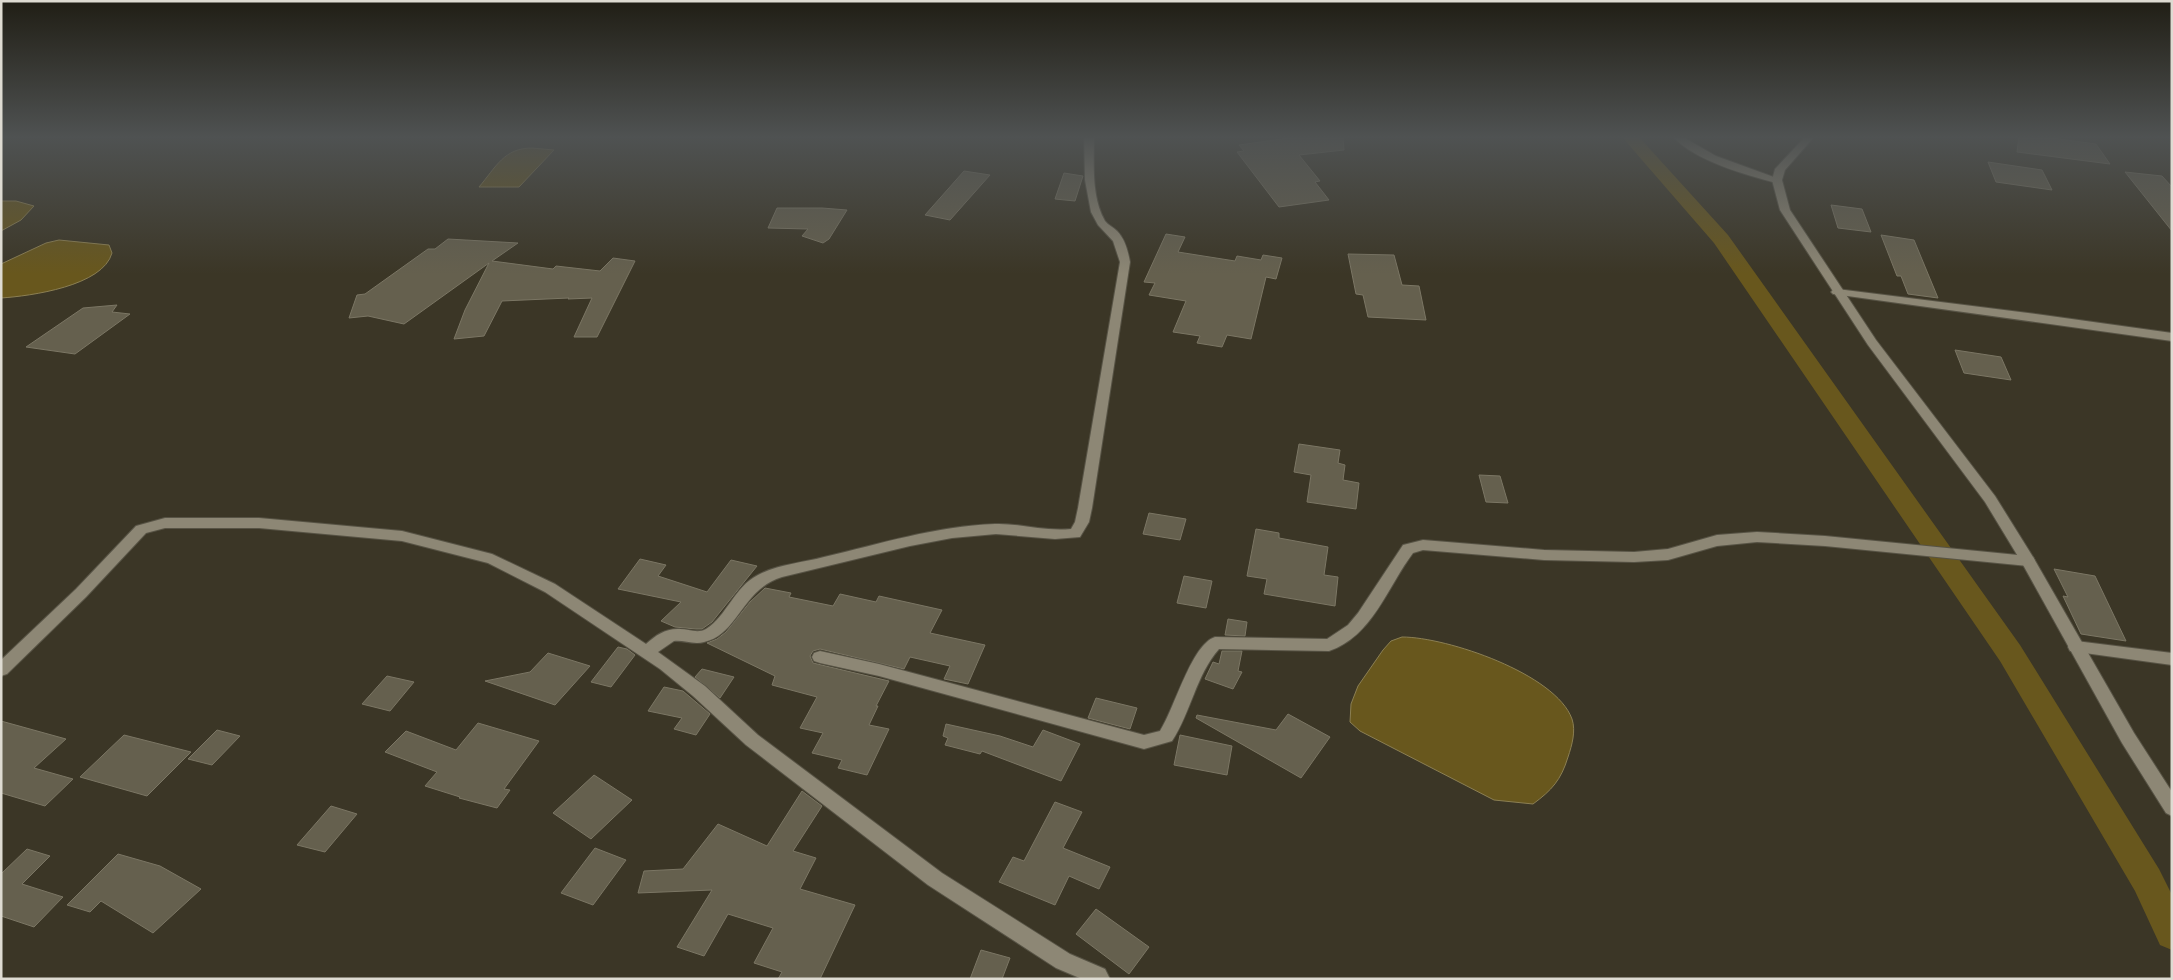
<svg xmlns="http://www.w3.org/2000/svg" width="2173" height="980" viewBox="0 0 2173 980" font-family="Spectral,serif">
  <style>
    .water { fill: #68571d; stroke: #8b7f53 }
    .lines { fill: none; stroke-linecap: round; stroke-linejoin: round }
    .canal { fill: #68571d; fill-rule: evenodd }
    .building { fill: #65604e; stroke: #7b7664 }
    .minor-casing { stroke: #575345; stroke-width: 2 }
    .secondary-casing { stroke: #575345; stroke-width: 2 }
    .minor { fill: #8d8775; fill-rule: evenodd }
    .secondary { fill: #8d8775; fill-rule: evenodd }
  </style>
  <rect width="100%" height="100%" fill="#3b3626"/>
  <path class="water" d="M 532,148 L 554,150 L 519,187 L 479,187 C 496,167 504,148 532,148 Z
    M 1,201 L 16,201 L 34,206 L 21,220 L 1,231 Z
    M 59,240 L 109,245 L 112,253 C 103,286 31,296 1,298 L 1,264 L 46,243 Z
    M 1402,637 C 1447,637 1556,674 1572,719 C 1576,731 1572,745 1568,757 C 1561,780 1552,790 1533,804 L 1494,800 L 1360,731 L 1350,722 L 1351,704 L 1358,686 L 1383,650 L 1391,641 Z"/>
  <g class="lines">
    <path class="canal" d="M 1622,137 L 1639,137 L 1728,235 L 2020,645 L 2159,869 L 2172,895 L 2172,950 L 2160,945 L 2135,891 L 2000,661 L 1714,243 Z"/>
  </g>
  <path class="building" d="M 1296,137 L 1343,137 L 1344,150 L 1299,155 L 1320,181 L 1315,182 L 1329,200 L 1279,207 L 1237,152 L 1244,151 L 1239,145 Z
    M 2019,137 L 2044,137 L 2096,144 L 2110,164 L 2017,152 Z
    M 1988,162 L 2042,170 L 2052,190 L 1996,182 Z
    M 964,171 L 990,175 L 950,220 L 925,215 Z
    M 2125,172 L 2162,176 L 2172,187 L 2172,231 Z
    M 1064,173 L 1083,176 L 1075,201 L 1055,199 Z
    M 1831,205 L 1862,209 L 1871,232 L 1838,228 Z
    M 777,208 L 822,208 L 847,210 L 829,239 L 823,243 L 802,236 L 808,229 L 768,228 Z
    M 1166,234 L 1185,237 L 1178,252 L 1235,261 L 1237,256 L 1261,260 L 1263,255 L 1282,258 L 1276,279 L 1266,277 L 1251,339 L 1227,335 L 1222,347 L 1197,343 L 1200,336 L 1173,332 L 1186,301 L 1149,295 L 1155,283 L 1144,282 Z
    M 1881,235 L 1914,240 L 1938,298 L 1908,294 L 1901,276 L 1897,276 Z
    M 448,239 L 518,243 L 492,261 L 553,269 L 556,266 L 600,271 L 613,258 L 635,261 L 597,337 L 574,337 L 592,298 L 568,299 L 569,298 L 502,301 L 484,336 L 454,339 L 465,310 L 489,263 L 404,324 L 368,316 L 349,318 L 357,295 L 365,294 L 428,249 L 435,249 Z
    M 1348,254 L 1394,255 L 1402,285 L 1419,286 L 1426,320 L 1368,317 L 1363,295 L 1356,294 Z
    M 117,305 L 112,312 L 130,314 L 75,354 L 26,347 L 83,308 Z
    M 1955,350 L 2001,357 L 2011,380 L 1964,373 Z
    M 1299,444 L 1340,450 L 1338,463 L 1345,465 L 1343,480 L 1359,483 L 1356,509 L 1307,502 L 1311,475 L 1294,472 Z
    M 1479,475 L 1500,476 L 1508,503 L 1486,502 Z
    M 1149,513 L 1186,519 L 1180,540 L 1143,534 Z
    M 1256,529 L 1279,533 L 1279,538 L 1328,547 L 1324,575 L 1338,577 L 1335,606 L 1264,594 L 1267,579 L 1247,576 Z
    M 640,559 L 666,565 L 658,576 L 707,592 L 731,560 L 757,566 L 712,622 L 702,629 L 696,629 L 675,627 L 661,621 L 681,602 L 618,589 Z
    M 2054,569 L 2095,576 L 2126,641 L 2081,634 L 2063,596 L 2068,597 Z
    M 1184,576 L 1212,581 L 1206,608 L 1177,603 Z
    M 765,588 L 791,593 L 789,597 L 833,606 L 840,594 L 876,602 L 879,596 L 942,610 L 930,633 L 985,645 L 968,684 L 944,679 L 950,666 L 910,657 L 904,669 L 820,649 L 813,651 L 810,656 L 813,663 L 889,681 L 876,706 L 878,706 L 869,725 L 889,729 L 867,775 L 838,768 L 842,760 L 812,753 L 823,733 L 800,728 L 817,697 L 772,685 L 775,676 L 707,643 L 717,639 L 726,632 L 750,602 Z
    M 1228,619 L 1247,622 L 1245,636 L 1225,635 Z
    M 618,647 L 627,649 L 635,655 L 611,687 L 591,682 Z
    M 1222,651 L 1242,651 L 1238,671 L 1242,672 L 1233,689 L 1205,679 L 1213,662 L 1219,664 Z
    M 548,653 L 590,666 L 555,705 L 485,681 L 530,672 Z
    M 702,669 L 734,677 L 720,698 L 695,677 Z
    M 387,676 L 414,682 L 390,711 L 362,704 Z
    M 664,687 L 683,691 L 710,714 L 696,735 L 674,729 L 682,718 L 648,711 Z
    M 1096,698 L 1137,708 L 1130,729 L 1088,718 Z
    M 1288,714 L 1330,737 L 1301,778 L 1196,718 L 1197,715 L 1276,730 Z
    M 1,721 L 66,739 L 34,768 L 73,779 L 45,806 L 1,793 Z
    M 478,723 L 539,741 L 504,789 L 510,790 L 497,808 L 459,798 L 460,797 L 425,786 L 437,772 L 385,752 L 406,731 L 456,750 Z
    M 946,724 L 1000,736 L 1033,747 L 1043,730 L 1080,744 L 1061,781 L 982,751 L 980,754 L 945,745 L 948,738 L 943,736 Z
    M 217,730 L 240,736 L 212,765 L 188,759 Z
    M 124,735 L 191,752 L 147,796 L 80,777 Z
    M 1180,735 L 1232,746 L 1227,775 L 1174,765 Z
    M 594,775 L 632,800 L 591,839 L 553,813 Z
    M 802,791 L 822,806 L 793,851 L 816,858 L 800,889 L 855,905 L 820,979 L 778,979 L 782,972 L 754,963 L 773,928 L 728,914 L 704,956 L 677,947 L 712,890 L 638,893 L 644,871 L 683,869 L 718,824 L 767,846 Z
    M 1055,802 L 1082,812 L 1063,848 L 1110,867 L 1099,889 L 1069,876 L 1055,905 L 999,882 L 1013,857 L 1024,861 Z
    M 331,806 L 357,814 L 325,852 L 297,845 Z
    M 595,848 L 626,860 L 593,905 L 561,893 Z
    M 27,849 L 50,856 L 22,884 L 63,897 L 34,927 L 1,916 L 1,874 Z
    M 118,854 L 160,866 L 201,889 L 153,933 L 101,901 L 90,912 L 67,905 Z
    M 1096,909 L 1149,947 L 1129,974 L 1076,934 Z
    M 981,950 L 1010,958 L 1002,979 L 970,979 Z"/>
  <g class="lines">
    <g class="minor-casing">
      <path id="minor" d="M 1084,137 L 1094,137 C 1094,163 1091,197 1105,221 C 1108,225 1113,227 1117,231 C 1125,239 1128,251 1130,262 L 1092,508 L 1089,522 L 1080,537 L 1055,539 L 996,534 L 952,538 L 910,546 L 782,577 C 742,589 738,635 704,642 C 694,645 684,640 674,641 L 658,652 L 705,686 L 758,735 L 942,873 L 1070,954 L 1105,969 L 1110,979 L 1082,979 L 1056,968 L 928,885 L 746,745 L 693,696 L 660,669 L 545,592 L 488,563 L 402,541 L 259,528 L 165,528 L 146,533 L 86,597 L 7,674 L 1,676 L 1,660 L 76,589 L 136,526 L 165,518 L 259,518 L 402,531 L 492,554 L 555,584 L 646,644 C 656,635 666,628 680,629 C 688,629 698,634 706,629 C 727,616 734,587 758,575 C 778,564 802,563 824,557 C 880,544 936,526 995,524 C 1020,523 1045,532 1071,529 L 1075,522 L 1078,508 L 1120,262 L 1113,241 L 1098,225 L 1091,212 L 1085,180 Z
        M 1673,137 L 1683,137 L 1716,156 L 1782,180 L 1777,183 C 1745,175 1696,161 1673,137 Z
        M 1837,289 L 2043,315 L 2172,333 L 2172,341 L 1833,294 L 1831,292 L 1833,290 Z
        M 1757,532 L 1825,536 L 2028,556 L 2033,557 L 2035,561 L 2033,565 L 2028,566 L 1825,546 L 1757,542 L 1717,546 L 1668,560 L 1634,562 L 1544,560 L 1423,550 L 1413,553 C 1388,586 1372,637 1329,651 L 1219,649 C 1196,675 1191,712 1172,741 L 1144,749 L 879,676 L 820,663 L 814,661 L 812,657 L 814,653 L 820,651 L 879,664 L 1144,735 L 1160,731 C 1175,708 1191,645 1215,637 L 1327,639 L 1348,625 L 1358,613 L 1403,545 L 1423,540 L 1544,550 L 1634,552 L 1668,549 L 1717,535 Z
        M 2076,641 L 2172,653 L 2172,665 L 2070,651 L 2068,647 L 2070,643 Z"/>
    </g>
    <g class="secondary-casing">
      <path id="secondary" d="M 1805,137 L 1814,137 L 1785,170 L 1782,180 L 1790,210 L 1876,340 L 1995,496 L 2033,557 L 2134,733 L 2172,792 L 2172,816 L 2166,813 L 2122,743 L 2022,563 L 1985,502 L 1868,345 L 1780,210 L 1772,180 L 1775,169 Z"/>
    </g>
    <use href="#minor" class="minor"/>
    <use href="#secondary" class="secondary"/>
  </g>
  <linearGradient id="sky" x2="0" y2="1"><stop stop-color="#201e15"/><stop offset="0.5" stop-color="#4f5252"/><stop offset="1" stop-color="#4f5252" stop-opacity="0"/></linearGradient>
  <rect width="2173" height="274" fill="url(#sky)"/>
  <rect width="2173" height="980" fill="none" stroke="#dedbd2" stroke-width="5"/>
</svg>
